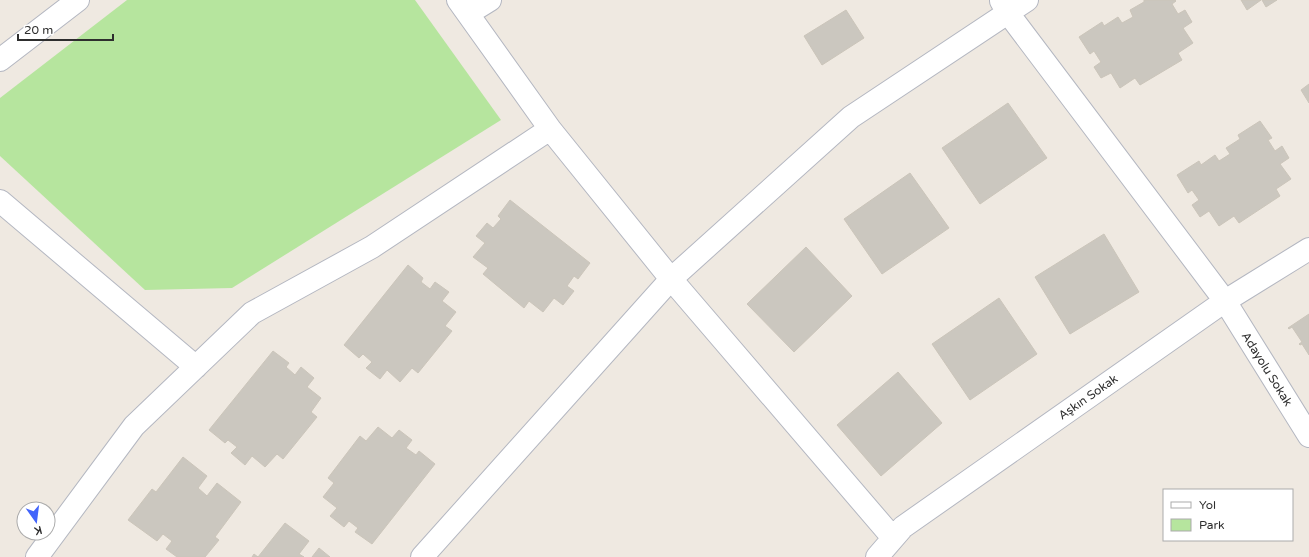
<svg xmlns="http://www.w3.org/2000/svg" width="1309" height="557" viewBox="0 0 1309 557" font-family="'Varela Round',sans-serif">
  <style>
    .green { fill: #b6e59e }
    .building { fill: #cbc7bf; stroke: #cbc5ba }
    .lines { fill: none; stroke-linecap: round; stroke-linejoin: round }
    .minor-casing { stroke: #b4b7c1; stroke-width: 24 }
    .minor { stroke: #fff; stroke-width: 22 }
    .labels { text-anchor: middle; stroke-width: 3; stroke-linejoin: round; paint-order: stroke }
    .street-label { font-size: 12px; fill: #2e2e2e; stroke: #fff }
  </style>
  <rect width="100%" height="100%" fill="#efe9e1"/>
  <path class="green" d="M 127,0 L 415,0 L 501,120 L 232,288 L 145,290 L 0,156 L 0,98 Z"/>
  <path class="building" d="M 1144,0 L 1175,0 L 1176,1 L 1172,4 L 1178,14 L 1185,10 L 1192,22 L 1183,28 L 1193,43 L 1178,53 L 1182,60 L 1140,85 L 1135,78 L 1120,88 L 1111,73 L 1101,78 L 1094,67 L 1101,62 L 1094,51 L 1090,54 L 1079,37 L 1102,22 L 1104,26 L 1118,17 L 1122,23 L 1133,17 L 1130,10 L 1144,2 Z
    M 1241,0 L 1261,0 L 1247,10 Z
    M 1262,0 L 1277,0 L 1266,7 Z
    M 846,10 L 864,38 L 822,65 L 804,36 Z
    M 1309,84 L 1309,103 L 1301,90 Z
    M 1008,103 L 1047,158 L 980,204 L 942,148 Z
    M 1260,121 L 1272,138 L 1268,140 L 1275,151 L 1282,146 L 1289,158 L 1280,164 L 1291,179 L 1276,189 L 1280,196 L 1239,223 L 1234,216 L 1219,226 L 1209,211 L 1200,217 L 1192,205 L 1199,200 L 1192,190 L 1188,193 L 1177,175 L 1199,161 L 1201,165 L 1215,155 L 1219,161 L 1230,154 L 1226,148 L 1240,139 L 1238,135 Z
    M 910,173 L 949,228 L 882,274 L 844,219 Z
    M 510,200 L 590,263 L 578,279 L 574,276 L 567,286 L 574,291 L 563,305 L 554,298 L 543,312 L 529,301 L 524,308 L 483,274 L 488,268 L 473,257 L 485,243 L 476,236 L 487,223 L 493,228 L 501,219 L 498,216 Z
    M 1104,234 L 1139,292 L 1070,334 L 1035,277 Z
    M 806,247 L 852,296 L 794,352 L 747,304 Z
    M 408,265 L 423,278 L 421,282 L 430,289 L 435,282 L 449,292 L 442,301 L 456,312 L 445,326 L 452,331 L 418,373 L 412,368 L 400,382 L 387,370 L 380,379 L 366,368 L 372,362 L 363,354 L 359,358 L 344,345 Z
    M 999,298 L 1037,354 L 970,400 L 932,344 Z
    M 1309,314 L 1309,355 L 1302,344 L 1300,345 L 1299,344 L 1302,342 L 1292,327 L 1289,329 L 1288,328 Z
    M 273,351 L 289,363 L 286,367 L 295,375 L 301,367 L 314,378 L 307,387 L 321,398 L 311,412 L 317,417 L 283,459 L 277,454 L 265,467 L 252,456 L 245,465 L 231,453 L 237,447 L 228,440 L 225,443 L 209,430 Z
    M 898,372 L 942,423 L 881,476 L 837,425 Z
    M 378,427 L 392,438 L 399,430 L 412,440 L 406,448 L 416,455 L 419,451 L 435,464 L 372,544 L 355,532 L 358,528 L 349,521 L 344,527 L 330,516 L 337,508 L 323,497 L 334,483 L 328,478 L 360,436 L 366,441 Z
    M 183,457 L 207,476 L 198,488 L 207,496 L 217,483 L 241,502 L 215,537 L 219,540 L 205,557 L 177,557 L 166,549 L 172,541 L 163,534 L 157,541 L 128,520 L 152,489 L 156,492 Z
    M 285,523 L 309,541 L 299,554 L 304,557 L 252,557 L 254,554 L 258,557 Z
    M 319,548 L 330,557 L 312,557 Z"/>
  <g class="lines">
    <g class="minor-casing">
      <path id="minor" d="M 458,0 L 550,129 L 671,279 L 893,538
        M 1001,1 L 1008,13 L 1225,301 L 1309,436
        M 469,13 L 490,0
        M 0,60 L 78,0
        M 0,201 L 196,367
        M 37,557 L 134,426 L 252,313 L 372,247 L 550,129
        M 422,557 L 671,279 L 851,117 L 1027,0
        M 877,557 L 903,527 L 1225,301 L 1309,249"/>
    </g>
    <use href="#minor" class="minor"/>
  </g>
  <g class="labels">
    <g class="street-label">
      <text transform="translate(1267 369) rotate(58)" y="4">Adayolu Sokak</text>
      <text transform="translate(1088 397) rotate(-35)" y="4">Aşkın Sokak</text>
    </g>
  </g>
  <rect x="1163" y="489" width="130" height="52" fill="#ffffff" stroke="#ababab"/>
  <rect x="1171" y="502" width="20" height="6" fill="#ffffff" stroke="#ababab"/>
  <text x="1199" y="509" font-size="12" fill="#2e2e2e">Yol</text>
  <rect x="1171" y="519" width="20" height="12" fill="#b6e59e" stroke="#ababab"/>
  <text x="1199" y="529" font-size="12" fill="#2e2e2e">Park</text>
  <g transform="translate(36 521) rotate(166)"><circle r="19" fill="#ffffff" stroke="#ababab"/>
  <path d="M0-3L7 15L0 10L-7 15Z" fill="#4264fb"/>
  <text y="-6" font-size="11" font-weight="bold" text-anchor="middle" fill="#2e2e2e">K</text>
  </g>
  <path d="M18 34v6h95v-6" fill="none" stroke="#2e2e2e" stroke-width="2"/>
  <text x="24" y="34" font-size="12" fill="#2e2e2e" stroke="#ffffff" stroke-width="3" paint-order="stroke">20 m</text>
</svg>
